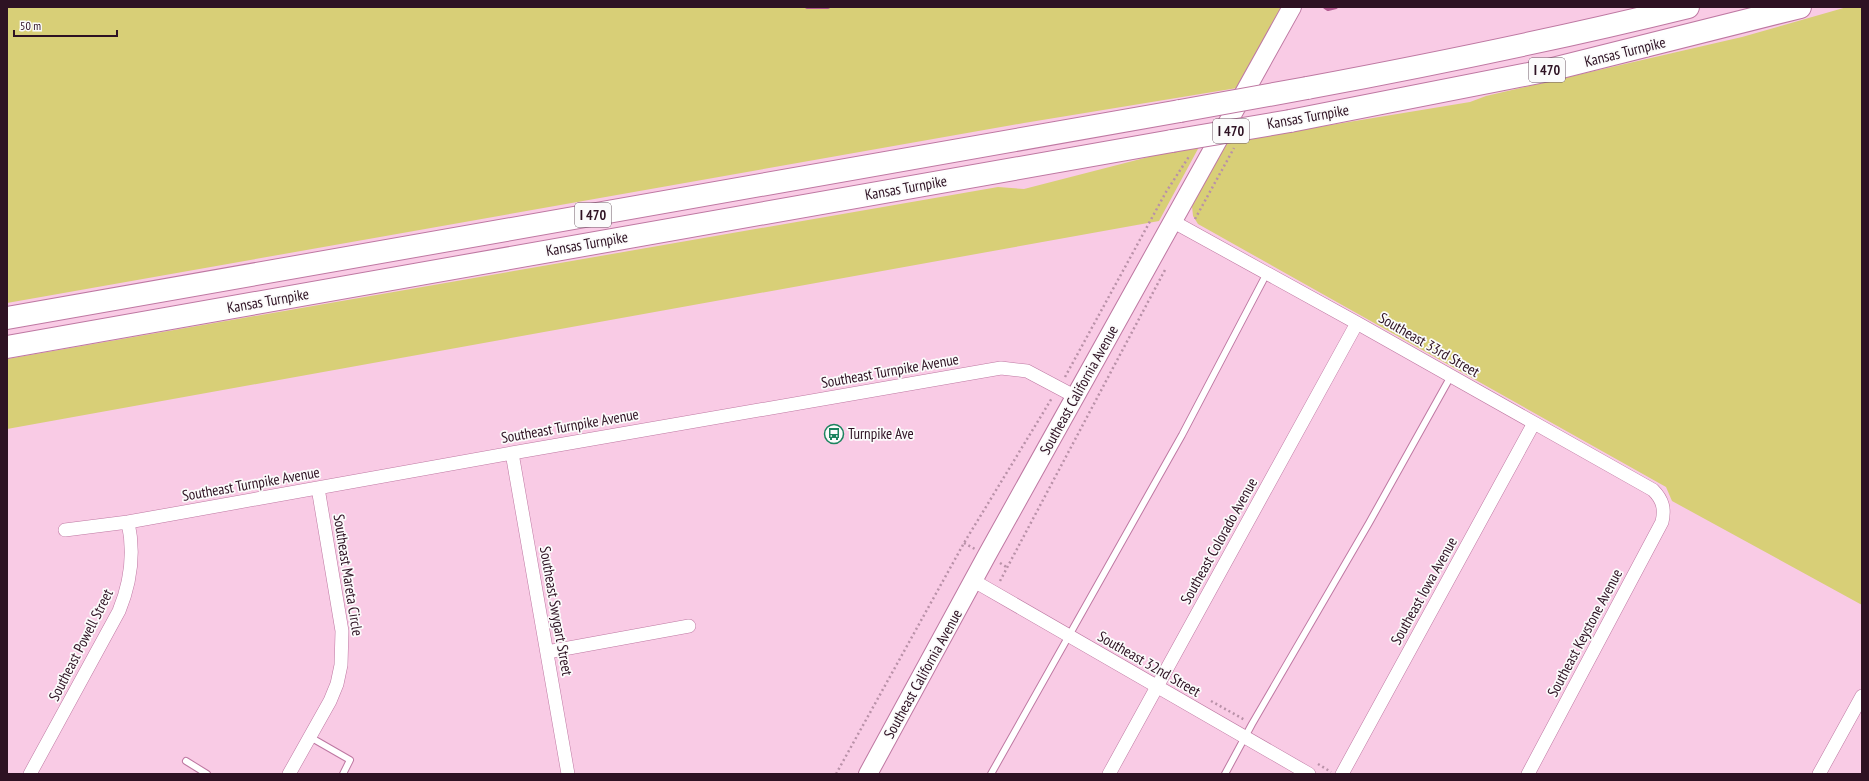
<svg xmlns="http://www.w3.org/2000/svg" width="1869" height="781" viewBox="0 0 1869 781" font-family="'PT Sans Narrow',sans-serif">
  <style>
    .green { fill: #d8cf77 }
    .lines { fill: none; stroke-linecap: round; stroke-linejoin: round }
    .stream { stroke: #b35c92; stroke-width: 4 }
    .service-casing { stroke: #be78a2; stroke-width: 8 }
    .minor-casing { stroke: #be78a2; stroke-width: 14 }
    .secondary-casing { stroke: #be78a2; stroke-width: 20 }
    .motorway-casing { stroke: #be78a2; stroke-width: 24 }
    .path { stroke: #b991a8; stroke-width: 2.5; stroke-dasharray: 2 3; stroke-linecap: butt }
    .service { stroke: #fff; stroke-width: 6 }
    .minor { stroke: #fff; stroke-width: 13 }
    .secondary { stroke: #fff; stroke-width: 18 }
    .motorway { stroke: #fff; stroke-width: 22 }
    .motorway-bridge-casing { stroke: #be78a2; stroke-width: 24; stroke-linecap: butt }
    .motorway-bridge { stroke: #fff; stroke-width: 22 }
    .labels { text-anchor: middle; stroke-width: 3.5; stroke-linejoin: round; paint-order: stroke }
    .shield { fill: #fbfbfb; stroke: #6c5864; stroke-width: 1 }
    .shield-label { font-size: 14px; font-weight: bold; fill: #2e1223 }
    .street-label { font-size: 15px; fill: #2e1223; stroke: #fbfbfb }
    .poi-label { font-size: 15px; fill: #2e1223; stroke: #fbfbfb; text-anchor: start }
  </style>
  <rect width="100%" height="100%" fill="#f9cbe5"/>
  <path class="green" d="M 7,7 L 1281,7 L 1237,88 L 1024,123 L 7,303 Z
    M 1847,7 L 1862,7 L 1862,605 L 1672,501 L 1666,487 L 1198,224 L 1193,216 L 1192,206 L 1227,142 L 1470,102 L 1486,96 L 1742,37 Z
    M 1199,147 L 1159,221 L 7,429 L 7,359 L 998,187 L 1024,189 L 1160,154 Z"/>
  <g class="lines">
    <path class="stream" d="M 807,7 L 828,7
      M 1325,7 L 1328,9 L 1336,7"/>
    <g class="service-casing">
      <path id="service" d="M 310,737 L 350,760 L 343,774
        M 186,761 L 207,774
        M 991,774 L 1182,435 L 1267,273
        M 1225,774 L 1252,724 L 1369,523 L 1451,376"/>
    </g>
    <g class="minor-casing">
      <path id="minor" d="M 1172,221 L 1357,323 L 1653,490 C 1663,500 1665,509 1662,522 L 1528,774
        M 512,453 L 568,774
        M 65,530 L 128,522 L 512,453 L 1001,368 L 1027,371 L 1076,397
        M 974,581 L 1309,774
        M 547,652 L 689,626
        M 30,774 L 119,611 C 131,582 135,554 128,522
        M 289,774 L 330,701 L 337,684 L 341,665 L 342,631 L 318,488
        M 1109,774 L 1357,323
        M 1342,774 L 1534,423
        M 1819,774 L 1862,696"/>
    </g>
    <g class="secondary-casing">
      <path id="secondary" d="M 868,774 L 987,555 L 1292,7"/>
    </g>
    <g class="motorway-casing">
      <path id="motorway" d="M 1307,88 C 1435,64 1562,38 1688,7
        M 1290,121 L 1549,70 L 1800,7
        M 7,318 L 1180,111
        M 7,347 L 1172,141"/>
    </g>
    <path class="path" d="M 1195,219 L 1234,148
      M 1065,377 L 1166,192 L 1190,155
      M 964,543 L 975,549
      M 1000,563 L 1008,568
      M 1000,581 L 1166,268
      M 1211,701 L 1245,720
      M 1318,764 L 1331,772
      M 836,774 L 964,543 L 1052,398"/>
    <use href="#service" class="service"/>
    <use href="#minor" class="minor"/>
    <use href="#secondary" class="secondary"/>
    <use href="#motorway" class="motorway"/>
    <g class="motorway-bridge-casing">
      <path id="motorway-bridge" d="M 1180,111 L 1307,88
        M 1172,141 L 1290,121"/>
    </g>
    <use href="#motorway-bridge" class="motorway-bridge"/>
  </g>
  <defs>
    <g id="bus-ring" transform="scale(1)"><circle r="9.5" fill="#fbfbfb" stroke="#1b835e" stroke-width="1.5"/><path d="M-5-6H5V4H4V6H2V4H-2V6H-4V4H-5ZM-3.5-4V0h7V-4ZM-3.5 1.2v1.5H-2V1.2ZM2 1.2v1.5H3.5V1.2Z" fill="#1b835e"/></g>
  </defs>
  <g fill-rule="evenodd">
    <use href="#bus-ring" x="834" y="434"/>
  </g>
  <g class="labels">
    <g class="shield">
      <rect x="1529" y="58" width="36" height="24" rx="3"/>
      <rect x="1213" y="119" width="36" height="24" rx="3"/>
      <rect x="575" y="203" width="36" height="24" rx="3"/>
    </g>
    <g class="shield-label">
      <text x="1547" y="75">I 470</text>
      <text x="1231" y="136">I 470</text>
      <text x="593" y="220">I 470</text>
    </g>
    <g class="street-label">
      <text transform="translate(1625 52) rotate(-14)" y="5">Kansas Turnpike</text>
      <text transform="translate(1308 117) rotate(-10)" y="5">Kansas Turnpike</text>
      <text transform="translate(906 188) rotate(-10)" y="5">Kansas Turnpike</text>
      <text transform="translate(587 244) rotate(-10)" y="5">Kansas Turnpike</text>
      <text transform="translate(268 301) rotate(-10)" y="5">Kansas Turnpike</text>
      <text transform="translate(1429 345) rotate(30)" y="5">Southeast 33rd Street</text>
      <text transform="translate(890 371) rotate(-10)" y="5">Southeast Turnpike Avenue</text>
      <text transform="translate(1079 390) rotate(-61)" y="5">Southeast California Avenue</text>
      <text transform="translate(570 426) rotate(-10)" y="5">Southeast Turnpike Avenue</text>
      <text transform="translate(251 484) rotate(-10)" y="5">Southeast Turnpike Avenue</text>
      <text transform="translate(1219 541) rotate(-61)" y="5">Southeast Colorado Avenue</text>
      <text transform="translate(348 575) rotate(81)" y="5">Southeast Mareta Circle</text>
      <text transform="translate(1424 591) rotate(-61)" y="5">Southeast Iowa Avenue</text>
      <text transform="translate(556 611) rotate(80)" y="5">Southeast Swygart Street</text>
      <text transform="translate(1585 633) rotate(-62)" y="5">Southeast Keystone Avenue</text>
      <text transform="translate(81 645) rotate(-63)" y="5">Southeast Powell Street</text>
      <text transform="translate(1149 664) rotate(30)" y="5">Southeast 32nd Street</text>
      <text transform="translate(923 674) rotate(-61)" y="5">Southeast California Avenue</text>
    </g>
    <g class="poi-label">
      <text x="848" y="439">Turnpike Ave</text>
    </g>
  </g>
  <rect width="1869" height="781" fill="none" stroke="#2e1223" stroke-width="16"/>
  <path d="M14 30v6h103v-6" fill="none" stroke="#2e1223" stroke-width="2"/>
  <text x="20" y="30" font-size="12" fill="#2e1223" stroke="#fbfbfb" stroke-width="3" paint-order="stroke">50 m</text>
</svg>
